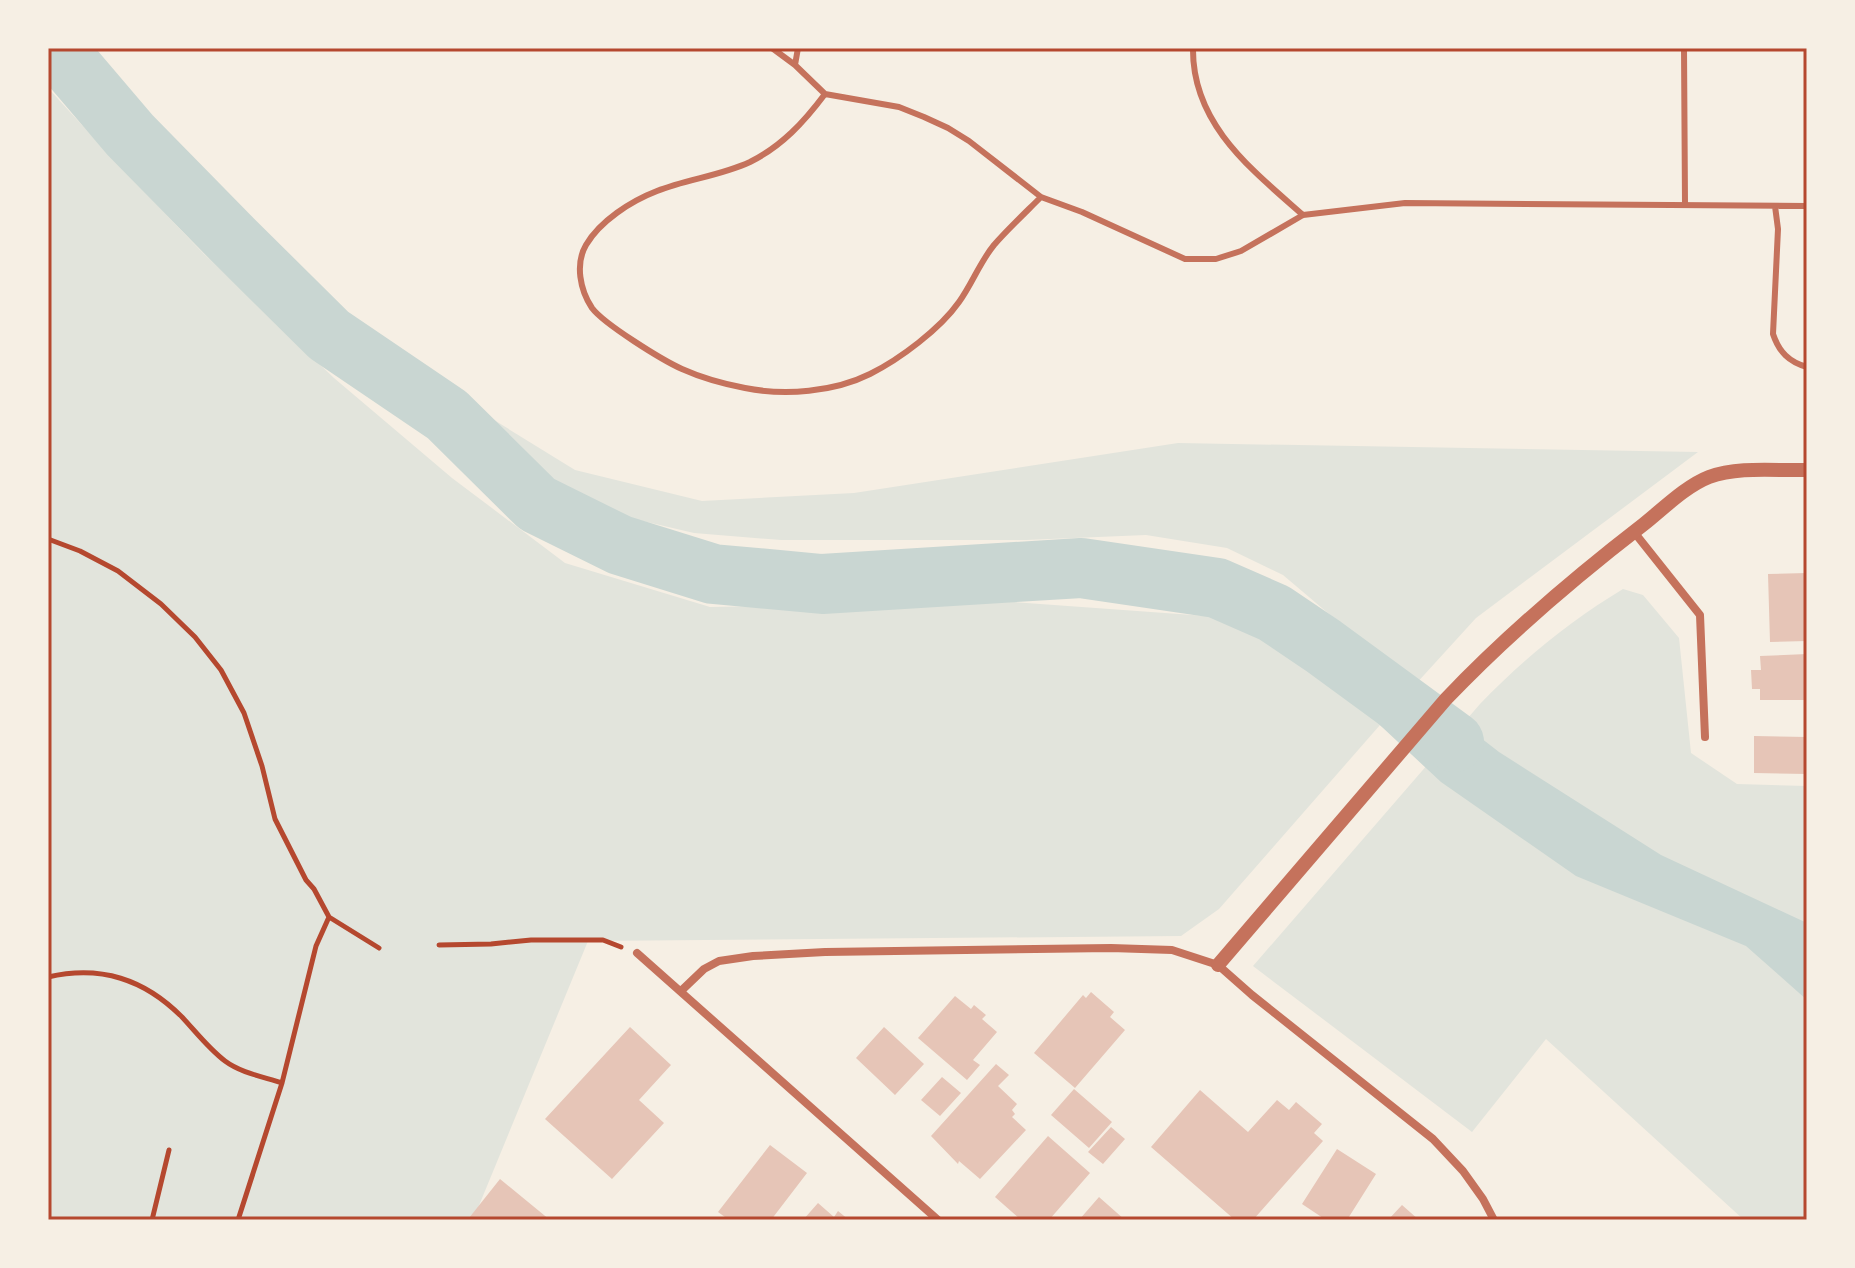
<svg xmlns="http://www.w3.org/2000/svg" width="1855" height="1268" viewBox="0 0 1855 1268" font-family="'PT Sans',sans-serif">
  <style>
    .green { fill: #e2e4dc }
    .water { fill: #c9d6d2 }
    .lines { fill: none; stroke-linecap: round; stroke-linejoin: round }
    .river { stroke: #c9d6d2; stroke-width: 60 }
    .building { fill: #e6c5b7 }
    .path { stroke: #b5482f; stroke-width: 5 }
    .service { stroke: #c5725c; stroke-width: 6 }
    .minor { stroke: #c5725c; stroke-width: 8 }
    .tertiary { stroke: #c5725c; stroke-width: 14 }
    .neatline { fill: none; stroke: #b5482f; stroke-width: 3 }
  </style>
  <rect width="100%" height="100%" fill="#f6efe4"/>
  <path class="green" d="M 48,88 L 124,171 L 204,254 L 334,378 L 452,478 L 565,563 L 710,607 L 1014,602 L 1234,618 L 1368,714 L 1380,725 L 1219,909 L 1181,936 L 588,941 L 473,1220 L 48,1220 Z
    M 348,320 L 460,399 L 575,470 L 702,501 L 854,493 L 1178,443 L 1698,452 L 1476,618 L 1414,686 L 1283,575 L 1227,548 L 1146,535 L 1026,540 L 781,540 L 694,533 L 604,512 L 548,485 Z
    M 1623,589 L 1643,595 L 1679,638 L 1691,753 L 1737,784 L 1807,786 L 1807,1220 L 1744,1220 L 1546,1039 L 1472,1132 L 1253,966 L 1480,704 C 1523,659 1570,621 1623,589 Z"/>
  <path class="water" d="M 1401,676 L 1499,752 L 1661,855 L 1807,923 L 1807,1000 L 1746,946 L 1576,876 L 1441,782 L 1368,714 Z"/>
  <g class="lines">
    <path class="river" d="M 59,48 L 67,61 L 130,135 L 233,240 L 329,335 L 447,415 L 537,504 L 620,545 L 713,574 L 822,584 L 1081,568 L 1217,588 L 1274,613 L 1323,646 L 1454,742"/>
  </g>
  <path class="building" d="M 1807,573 L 1807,641 L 1770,642 L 1768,574 Z
    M 1807,654 L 1807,700 L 1760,700 L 1760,689 L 1752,689 L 1751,670 L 1761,670 L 1760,656 Z
    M 1754,736 L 1807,737 L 1807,774 L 1754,773 Z
    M 1091,992 L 1114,1012 L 1110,1017 L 1125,1030 L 1075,1088 L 1034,1053 L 1083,995 L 1086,998 Z
    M 955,996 L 971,1009 L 974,1005 L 986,1015 L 982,1019 L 997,1032 L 973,1060 L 980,1065 L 967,1080 L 918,1038 Z
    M 630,1027 L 671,1065 L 639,1100 L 664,1123 L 612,1179 L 545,1119 Z
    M 884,1027 L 924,1064 L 895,1095 L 856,1058 Z
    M 996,1064 L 1009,1075 L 998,1086 L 1017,1104 L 1012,1110 L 1015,1114 L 1012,1117 L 1026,1130 L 980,1179 L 959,1161 L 958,1164 L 931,1136 Z
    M 942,1077 L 961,1093 L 940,1116 L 921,1100 Z
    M 1074,1089 L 1112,1122 L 1089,1148 L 1051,1115 Z
    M 1200,1090 L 1248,1132 L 1277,1100 L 1289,1110 L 1296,1102 L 1322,1124 L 1314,1133 L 1323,1141 L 1253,1220 L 1235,1220 L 1151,1147 Z
    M 1111,1127 L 1125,1139 L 1103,1164 L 1088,1152 Z
    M 1048,1136 L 1090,1173 L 1049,1220 L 1021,1220 L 995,1197 Z
    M 770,1145 L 807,1173 L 771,1220 L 729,1220 L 718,1212 Z
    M 1337,1149 L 1376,1174 L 1347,1220 L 1326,1220 L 1302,1204 Z
    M 500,1179 L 550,1220 L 472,1220 L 469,1218 Z
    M 1099,1197 L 1125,1220 L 1079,1220 Z
    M 818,1203 L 834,1217 L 838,1211 L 849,1220 L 803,1220 Z
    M 1402,1205 L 1419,1220 L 1388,1220 Z"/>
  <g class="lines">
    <path class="path" d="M 48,539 L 80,551 L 118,571 L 161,604 L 195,637 L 221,670 L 244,713 L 262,766 L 275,819 L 306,880 L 314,889 L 329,917 L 379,948
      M 439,945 L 491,944 L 531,940 L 603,940 L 621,947
      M 48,977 C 101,965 144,979 182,1017 C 196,1032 209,1049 225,1061 C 241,1073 264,1077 282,1083
      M 152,1220 L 169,1150
      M 238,1220 L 282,1083 L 316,946 L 329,917"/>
    <path class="service" d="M 772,48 L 795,65 L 825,94 L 899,107 L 924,117 L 948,128 L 969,141 L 1041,197 L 1082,212 L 1185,259 L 1216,259 L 1241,251 L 1303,215 L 1405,203 L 1807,206
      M 1193,48 C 1192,124 1251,169 1303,215
      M 1684,48 L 1685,204
      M 795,65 L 798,48
      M 825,94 C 804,122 782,146 750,162 C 720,176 687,179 657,191 C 631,201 600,221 586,245 C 575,264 580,290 592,308 C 604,324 662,360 682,369 C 702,378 724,384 745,388 C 785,396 834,392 870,374 C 900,359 940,329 959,302 C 972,284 980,262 994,245 C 1008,229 1025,213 1041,197
      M 1775,206 L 1778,229 L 1773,334 C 1779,352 1789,362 1807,367"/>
    <path class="minor" d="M 1634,532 L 1700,615 L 1705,737
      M 637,953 L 938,1220
      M 681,991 L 704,969 L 719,961 L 753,956 L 825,952 L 1111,948 L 1172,950 L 1218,965 L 1252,995 L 1433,1139 L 1463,1171 L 1483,1199 L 1494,1220"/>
    <path class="tertiary" d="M 1218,965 L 1446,699 C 1507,635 1574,578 1644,524 C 1664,508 1686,486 1709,477 C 1739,466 1776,471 1807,470"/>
  </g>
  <rect width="1855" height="1268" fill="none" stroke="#f6efe4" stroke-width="100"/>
  <rect x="50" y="50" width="1755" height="1168" class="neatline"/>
</svg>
